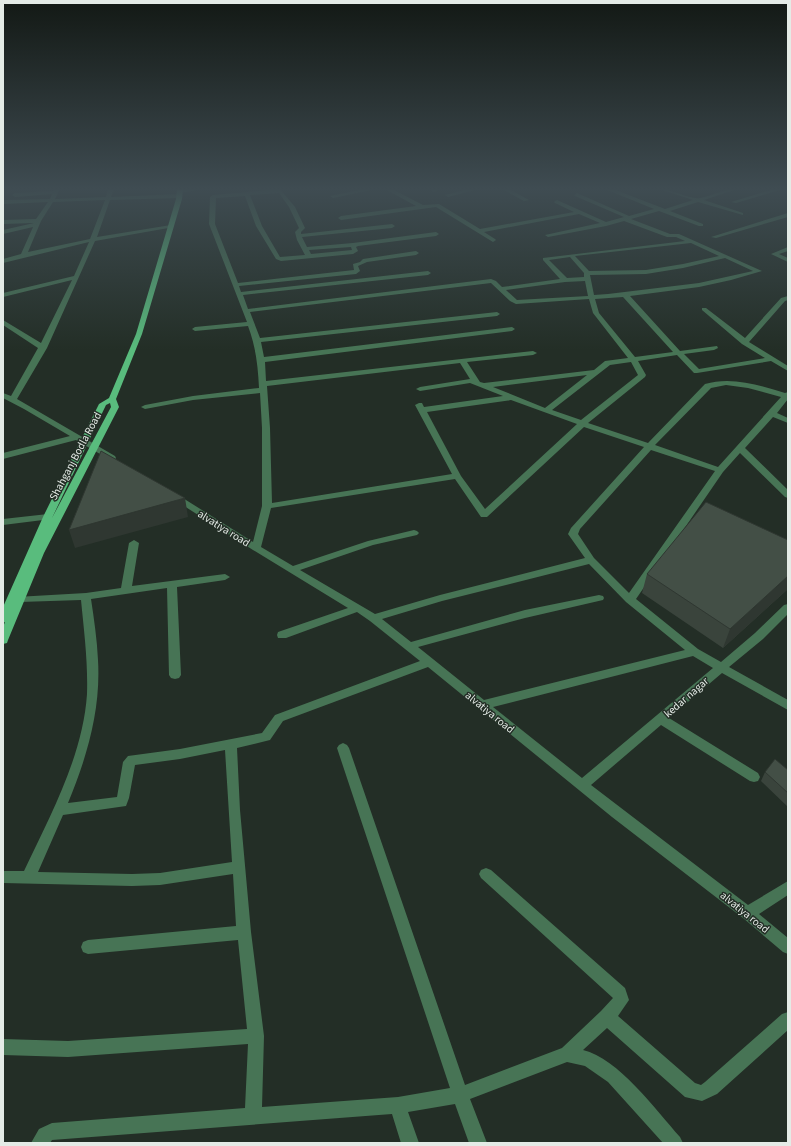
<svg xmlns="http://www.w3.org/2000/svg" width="791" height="1146" viewBox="0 0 791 1146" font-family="'Source Sans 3',sans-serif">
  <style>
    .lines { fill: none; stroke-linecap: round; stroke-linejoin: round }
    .minor { fill: #477455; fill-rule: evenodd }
    .major { fill: #59bc7d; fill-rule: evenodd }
    .wall { fill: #3a443c }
    .shaded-wall { fill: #2f3731 }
    .building { fill: #434f46; stroke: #2f3731 }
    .labels { text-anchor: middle; stroke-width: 3; stroke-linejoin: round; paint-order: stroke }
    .street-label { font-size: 11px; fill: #e4ebe6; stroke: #232e26 }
  </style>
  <rect width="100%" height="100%" fill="#232e26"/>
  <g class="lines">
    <path class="minor" d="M 54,189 L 60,189 L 55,199 L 106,197 L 108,189 L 114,189 L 111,197 L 179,194 L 182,196 L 179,198 L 110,200 L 97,237 L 171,225 L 174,227 L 95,241 L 47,348 L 17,399 L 115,456 L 116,458 L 115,460 L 112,461 L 76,440 L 3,459 L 3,453 L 70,436 L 24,409 L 3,398 L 3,393 L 11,396 L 38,348 L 3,325 L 3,320 L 41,343 L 72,280 L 3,297 L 3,293 L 74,276 L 89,242 L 3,263 L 3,259 L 21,254 L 33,227 L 3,234 L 3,230 L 34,223 L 3,224 L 3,220 L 36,219 L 48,202 L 3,204 L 3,200 L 50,199 L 52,194 L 15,197 L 12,195 L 15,193 L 54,191 ZM 105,200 L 90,239 L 28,252 L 41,221 L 53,202 Z
      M 184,189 L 203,189 L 180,193 L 177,191 Z
      M 280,189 L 295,207 L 305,228 L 301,232 L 301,234 L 392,224 L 395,226 L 392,228 L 302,237 L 307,247 L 353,243 L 436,232 L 439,234 L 436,236 L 358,246 L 356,247 L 358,251 L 353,254 L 281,261 L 276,259 L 256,226 L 245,196 L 216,198 L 215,224 L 238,283 L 354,270 L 353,264 L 360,262 L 363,259 L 416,251 L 419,253 L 416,255 L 367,262 L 358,266 L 360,271 L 356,274 L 239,286 L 241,292 L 428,271 L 431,273 L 428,275 L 243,295 L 248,309 L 491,279 L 496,281 L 502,287 L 560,279 L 543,260 L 543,258 L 685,241 L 676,237 L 667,237 L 624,221 L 606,226 L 548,237 L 545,235 L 600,223 L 579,214 L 484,232 L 495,239 L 496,240 L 493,242 L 436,207 L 341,220 L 338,218 L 341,216 L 416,206 L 385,189 L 392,189 L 423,205 L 439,204 L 480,229 L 574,212 L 555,203 L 554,202 L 557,200 L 606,222 L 624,217 L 575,196 L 574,195 L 577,193 L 629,216 L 654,209 L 605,189 L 613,189 L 665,209 L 693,200 L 659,189 C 672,189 690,200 700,198 C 712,196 723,189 737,189 L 704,200 L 743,213 L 743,215 L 698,202 L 670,211 L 703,224 L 703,226 L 699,226 L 659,211 L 631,219 L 670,234 L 679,234 L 762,271 L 731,280 L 699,287 L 630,296 L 680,351 L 717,346 L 718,348 L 714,350 L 684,354 L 699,369 L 765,358 L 742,344 L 702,310 L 702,308 L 706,308 L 745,338 L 781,298 L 788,296 L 788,300 L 785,301 L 749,342 L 788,366 L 788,371 L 771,361 L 697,373 L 694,373 L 677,355 L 638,361 L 646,375 L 645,377 L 588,423 L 648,443 L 705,384 C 731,376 759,385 785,393 L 788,392 L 788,399 L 777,413 L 788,418 L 788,423 L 773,417 L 745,448 L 788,490 L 788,498 L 785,497 L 740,453 L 723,472 L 636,599 L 698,649 L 721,662 L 755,633 L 784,605 L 788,604 L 788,614 L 763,639 L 729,667 L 788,700 L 788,710 L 722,673 L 669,718 L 758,773 L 760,777 L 758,781 L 754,782 L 750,781 L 661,725 L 591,785 L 748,905 L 788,881 L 788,895 L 759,914 L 788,938 L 788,954 L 783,952 L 743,918 L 612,817 L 428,667 L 283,721 L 270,740 L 237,748 L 240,810 L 251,932 L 264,1036 L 262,1107 L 398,1097 L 450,1088 L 337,748 L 339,745 L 343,743 L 347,745 L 349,748 L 465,1085 L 562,1048 L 601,1011 L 613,998 L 481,878 L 479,874 L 481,870 L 486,868 L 491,870 L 625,988 L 629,1000 L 618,1016 L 695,1083 L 701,1085 L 705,1082 L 782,1014 L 788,1012 L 788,1030 L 717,1094 L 702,1101 L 685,1097 L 607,1028 L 583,1050 C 618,1058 656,1110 680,1137 L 683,1143 L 663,1143 L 608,1082 L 585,1066 L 567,1062 L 470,1099 L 487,1143 L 469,1143 L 455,1104 L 408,1112 L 419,1143 L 401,1143 L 392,1114 L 52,1140 L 50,1143 L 31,1143 L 39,1129 L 52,1123 L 245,1108 L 248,1044 L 68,1057 L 3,1055 L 3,1039 L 68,1041 L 247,1029 L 238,940 L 88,954 L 83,952 L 81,947 L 83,942 L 88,940 L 236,926 L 233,874 L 160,885 L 132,886 L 3,883 L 3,871 L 24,871 C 50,816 83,756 87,694 C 88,662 84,631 81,600 L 20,602 L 16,601 L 15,599 L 16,597 L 86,593 L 121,588 L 129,543 L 134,540 L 139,543 L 132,586 L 225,574 L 230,577 L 225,580 L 177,587 L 181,675 L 179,678 L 175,679 L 171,678 L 169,675 L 167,588 L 91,599 C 94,619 97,639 98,660 C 101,710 87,757 68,803 L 117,797 L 123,762 L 128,756 L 180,749 L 262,733 L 275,715 L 420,661 L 370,621 L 357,612 L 286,638 L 278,638 L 277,635 L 278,632 L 348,608 L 253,550 L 170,497 L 175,494 L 178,495 L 253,542 L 262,506 L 262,428 L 260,393 L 193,400 L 145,409 L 141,407 L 145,405 L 193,396 L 259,388 C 258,367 256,347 248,326 L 195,331 L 192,329 L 195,327 L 247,322 L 209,224 L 210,197 L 213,195 ZM 279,193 L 289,207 L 299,228 L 295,232 L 297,240 L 305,255 L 280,257 L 262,226 L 250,195 ZM 691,243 L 719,256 L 683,264 L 646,270 L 589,271 L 575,256 ZM 351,247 L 352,250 L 311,254 L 309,250 ZM 570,257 L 584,273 L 584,277 L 567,278 L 549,260 ZM 725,258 L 753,271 L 699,283 L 608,294 L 594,295 L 590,275 L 646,274 L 683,268 ZM 585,281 L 588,296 L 517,300 L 506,290 L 565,282 ZM 491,283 L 510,301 L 516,304 L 589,299 L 593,313 L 628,358 L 605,361 L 594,370 L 484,383 L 480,382 L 467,362 L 533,355 L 537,353 L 533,351 L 266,381 L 265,362 L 512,331 L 515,329 L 512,327 L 264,357 L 261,342 L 497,316 L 500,314 L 497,312 L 260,338 L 250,312 ZM 623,297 L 673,352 L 635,357 L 599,313 L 595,299 ZM 631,362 L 638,375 L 581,420 L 552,410 L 610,365 ZM 460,363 L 470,379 L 420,387 L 416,389 L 420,391 L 470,383 L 503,396 L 424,407 L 422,403 L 419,403 L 415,405 L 452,474 L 272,503 L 270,428 L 267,386 ZM 587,375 L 545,408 L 493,387 ZM 726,385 L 748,388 L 781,397 L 718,467 L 655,445 L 711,388 ZM 511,400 L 577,424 L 485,509 L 461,476 L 427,412 ZM 584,427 L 644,447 L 571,528 L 568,534 L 585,558 L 440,595 L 375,614 L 300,570 L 373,545 L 417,535 L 419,533 L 417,531 L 414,530 L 368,541 L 293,566 L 261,547 L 271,508 L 455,479 L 481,517 L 487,517 ZM 651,450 L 715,471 L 629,593 L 594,558 L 578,534 L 580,529 ZM 589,564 L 626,602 L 685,650 L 484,700 L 418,647 L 525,618 L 603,600 L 604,598 L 603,596 L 599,595 L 525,610 L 411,642 L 382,619 L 442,601 ZM 693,656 L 713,668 L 582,778 L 493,707 ZM 225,750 L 232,862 L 160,873 L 132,874 L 38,872 L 63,815 L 126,806 L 129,798 L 135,765 L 180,759 Z
      M 364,189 L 376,189 L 333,198 L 330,196 Z
      M 431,189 L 441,189 L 433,192 Z
      M 468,189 L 479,189 L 448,197 L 445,195 Z
      M 502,189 L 509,189 L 529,200 L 524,201 Z
      M 774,189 L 783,189 L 736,203 L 731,202 Z
      M 788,213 L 788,217 L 716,238 L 711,237 Z
      M 788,247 L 788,251 L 779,254 L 788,258 L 788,262 L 771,254 Z
      M 48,514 L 53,517 L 51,519 L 3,525 L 3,519 Z"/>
    <path class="major" d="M 177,189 L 183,189 L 182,199 L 142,334 L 116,399 L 119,407 L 44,553 L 8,640 L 7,643 L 3,644 L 3,627 L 5,622 L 3,623 L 3,607 L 43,517 L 77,448 L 99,404 L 109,398 L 136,334 L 176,199 ZM 110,403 L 111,407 L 52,518 L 106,405 Z"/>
  </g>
  <path class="wall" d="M 788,540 L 788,589 L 723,648 L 642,593 L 647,574 Z
    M 788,770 L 788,807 L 761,781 L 765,772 Z"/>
  <path class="shaded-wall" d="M 185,498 L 188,517 L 75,548 L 69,530 Z
    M 788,576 L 788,589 L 723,648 L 730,629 Z"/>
  <path class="building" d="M 101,451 L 185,498 L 69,530 Z
    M 706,502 L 788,540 L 788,576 L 730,629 L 647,574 Z
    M 775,759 L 788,770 L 788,793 L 765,772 Z"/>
  <linearGradient id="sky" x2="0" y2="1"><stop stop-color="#131915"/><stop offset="0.54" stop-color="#3f4c52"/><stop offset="1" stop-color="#3f4c52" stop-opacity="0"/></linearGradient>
  <rect width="791" height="350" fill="url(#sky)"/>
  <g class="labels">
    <g class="street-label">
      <text transform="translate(75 456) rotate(-62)" y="4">Shahganj Bodla Road</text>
      <text transform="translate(224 528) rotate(32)" y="4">alvatiya road</text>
      <text transform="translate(686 697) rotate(-41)" y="4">kedar nagar</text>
      <text transform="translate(490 712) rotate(39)" y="4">alvatiya road</text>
      <text transform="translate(745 912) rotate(39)" y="4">alvatiya road</text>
    </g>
  </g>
  <rect width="791" height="1146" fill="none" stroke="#e4ebe6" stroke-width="8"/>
</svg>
